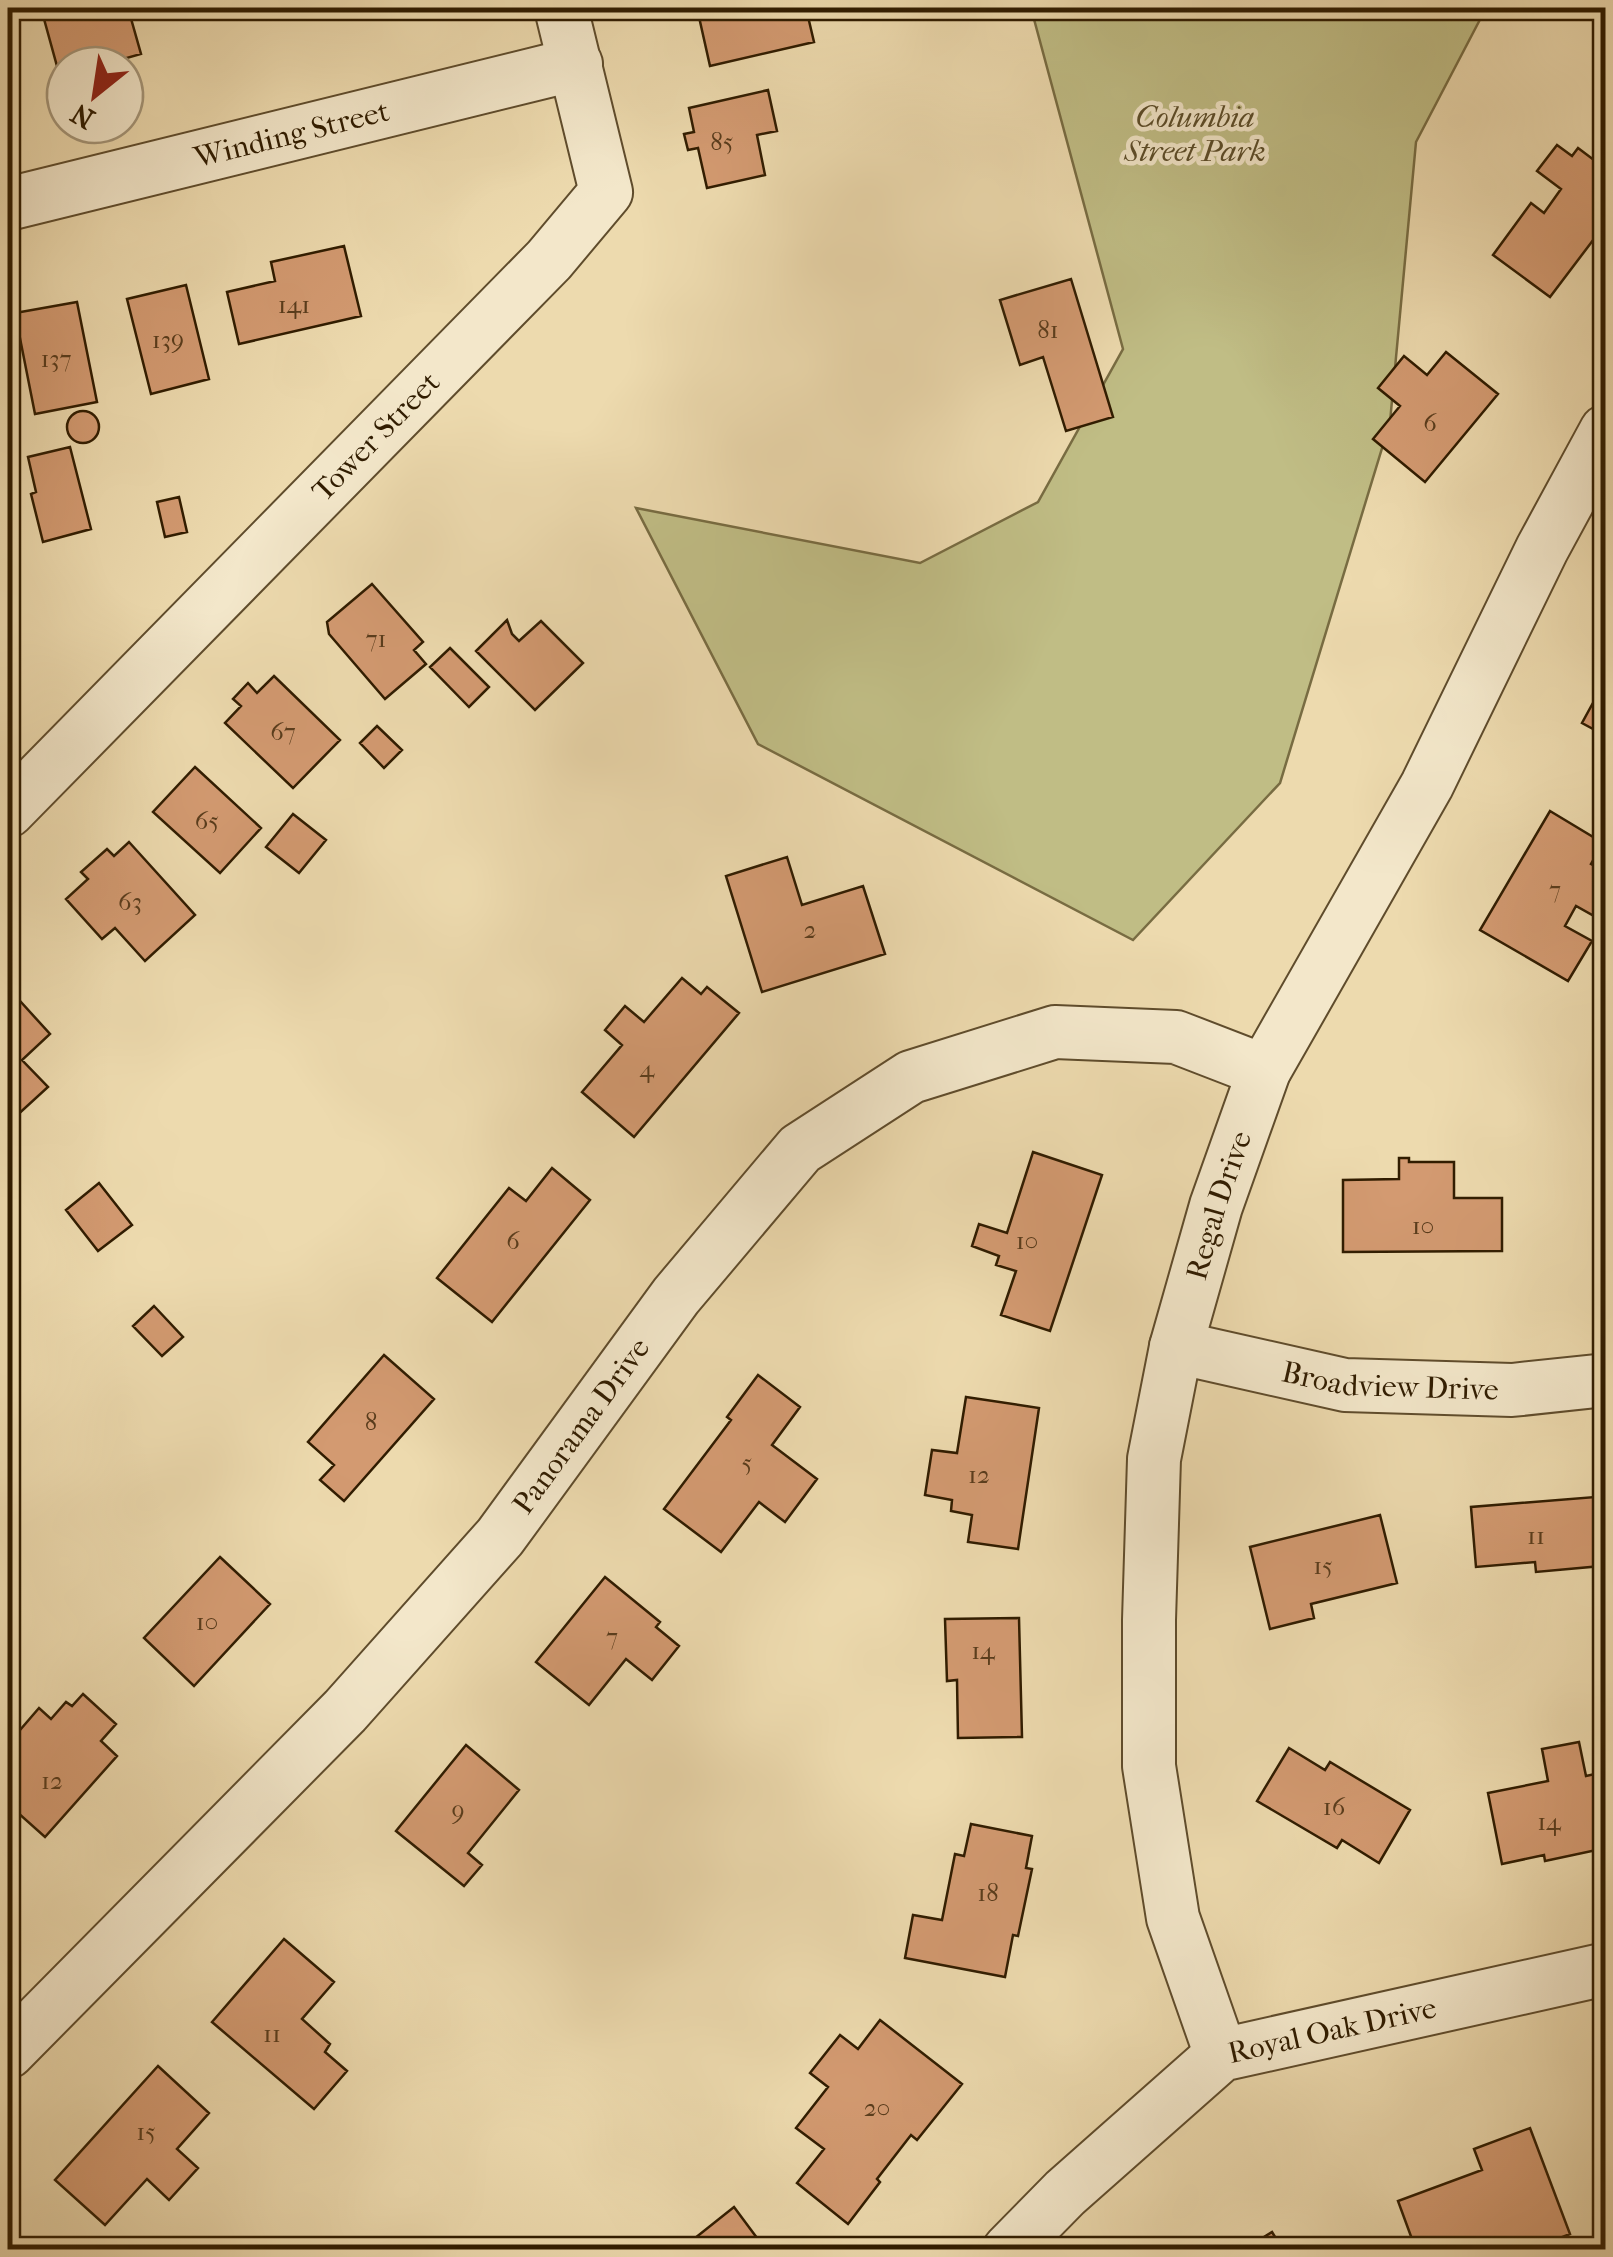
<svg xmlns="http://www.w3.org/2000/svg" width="1613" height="2257" viewBox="0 0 1613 2257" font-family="'IM FELL French Canon',serif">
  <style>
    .green { fill: #c0bd85; stroke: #786c42; stroke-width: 2.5 }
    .building { fill: #d39a71; stroke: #301c00; stroke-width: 2.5 }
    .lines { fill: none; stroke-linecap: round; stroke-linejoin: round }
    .minor-casing { stroke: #5f4c2c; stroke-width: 56 }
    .minor { stroke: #f3e7ca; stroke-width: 52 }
    .labels { text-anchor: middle; stroke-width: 9; stroke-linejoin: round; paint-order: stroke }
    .number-label { font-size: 25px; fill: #593c1c }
    .park-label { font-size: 30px; font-style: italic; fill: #5b4c28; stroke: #f3e7ca }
    .street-label { font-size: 30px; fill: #301c00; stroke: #f3e7ca }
  </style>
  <rect width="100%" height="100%" fill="#eddaae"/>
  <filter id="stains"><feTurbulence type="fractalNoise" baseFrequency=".002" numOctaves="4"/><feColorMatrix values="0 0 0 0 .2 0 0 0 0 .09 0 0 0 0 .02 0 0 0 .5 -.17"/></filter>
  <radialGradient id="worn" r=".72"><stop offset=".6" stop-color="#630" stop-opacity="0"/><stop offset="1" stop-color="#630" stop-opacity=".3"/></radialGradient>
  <path class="green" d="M 1031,8 L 1486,8 L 1416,142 L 1390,422 L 1280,783 L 1133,940 L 758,744 L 636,508 L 920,563 L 1038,502 L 1123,349 Z"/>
  <path class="building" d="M 41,8 L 128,8 L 141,54 L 102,65 L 65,65 L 65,75 L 60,77 Z
    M 697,8 L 806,8 L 814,42 L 710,66 Z
    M 8,61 L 17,90 L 8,93 Z
    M 768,90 L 777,131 L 757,135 L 765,175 L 707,188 L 698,148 L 688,150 L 684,134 L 694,132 L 689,108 Z
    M 1557,145 L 1572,156 L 1578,148 L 1606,169 L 1606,223 L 1550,297 L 1493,255 L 1531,203 L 1544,213 L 1561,189 L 1537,171 Z
    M 344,246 L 361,316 L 239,344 L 227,292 L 275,281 L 271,262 Z
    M 1071,279 L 1113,417 L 1066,431 L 1043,357 L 1020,365 L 1000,300 Z
    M 186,285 L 209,379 L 151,394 L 127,299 Z
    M 77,302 L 97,402 L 35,414 L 15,313 Z
    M 1446,352 L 1498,394 L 1425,482 L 1373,439 L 1400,406 L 1378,388 L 1404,356 L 1427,375 Z
    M67 427a16 16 0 1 1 32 0a16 16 0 1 1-32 0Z
    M 70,447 L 91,529 L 43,542 L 31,494 L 36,492 L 28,457 Z
    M 179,497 L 187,532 L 165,537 L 157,502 Z
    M 372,584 L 423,642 L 414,650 L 426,664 L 385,699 L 329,634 L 327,622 Z
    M 507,620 L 512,634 L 519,641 L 541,621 L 583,663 L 535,710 L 476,651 Z
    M 450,648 L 489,687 L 469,707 L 430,667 Z
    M 274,676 L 340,740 L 293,788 L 225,723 L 241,706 L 233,699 L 248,683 L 257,693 Z
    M 1606,679 L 1606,736 L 1582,723 Z
    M 377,726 L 402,750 L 384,768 L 360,743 Z
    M 195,767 L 261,828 L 220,873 L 153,812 Z
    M 1550,811 L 1603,843 L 1591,864 L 1606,872 L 1606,916 L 1603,921 L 1576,906 L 1565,926 L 1592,941 L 1568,981 L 1480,930 Z
    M 293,814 L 326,840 L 299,873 L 266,847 Z
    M 129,842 L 195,915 L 145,961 L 115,928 L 102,939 L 66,899 L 88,879 L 81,872 L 107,849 L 114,856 Z
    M 787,857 L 802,905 L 863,886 L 885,954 L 762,992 L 726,876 Z
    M 682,978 L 701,994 L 707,987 L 739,1013 L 634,1137 L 582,1092 L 622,1045 L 605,1030 L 625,1006 L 644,1022 Z
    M 11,991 L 50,1034 L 22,1060 L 48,1087 L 13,1119 L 8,1114 L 8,995 Z
    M 1033,1152 L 1102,1175 L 1050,1331 L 1001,1315 L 1016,1271 L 996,1265 L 999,1256 L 972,1246 L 979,1224 L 1007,1233 Z
    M 1399,1158 L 1409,1158 L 1409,1162 L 1454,1162 L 1454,1198 L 1502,1198 L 1502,1251 L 1343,1252 L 1343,1180 L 1399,1179 Z
    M 552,1168 L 590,1200 L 492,1322 L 437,1278 L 509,1188 L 526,1201 Z
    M 99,1183 L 132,1225 L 98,1251 L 66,1210 Z
    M 154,1306 L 183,1337 L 162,1356 L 133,1326 Z
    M 384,1355 L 434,1399 L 344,1501 L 320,1480 L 334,1465 L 308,1442 Z
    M 758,1375 L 800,1407 L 772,1445 L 817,1479 L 785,1522 L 759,1502 L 721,1552 L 664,1509 L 731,1420 L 727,1417 Z
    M 966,1397 L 1039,1408 L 1018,1549 L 968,1542 L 972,1515 L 951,1511 L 952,1500 L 925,1495 L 932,1450 L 957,1453 Z
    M 1595,1497 L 1601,1566 L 1536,1572 L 1535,1562 L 1476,1567 L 1471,1507 Z
    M 1380,1515 L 1397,1583 L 1311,1604 L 1314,1618 L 1270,1629 L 1250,1547 Z
    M 220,1557 L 270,1604 L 194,1686 L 144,1638 Z
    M 605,1577 L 660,1622 L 656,1627 L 679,1646 L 652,1680 L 626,1659 L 589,1705 L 536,1662 Z
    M 1019,1618 L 1022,1737 L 958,1738 L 957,1680 L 947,1681 L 945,1619 Z
    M 83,1694 L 116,1724 L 101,1741 L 117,1756 L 45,1837 L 8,1804 L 8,1744 L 39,1708 L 51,1719 L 66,1702 L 72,1706 Z
    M 1579,1742 L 1586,1776 L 1595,1774 L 1596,1781 L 1606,1779 L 1606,1848 L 1545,1861 L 1544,1855 L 1502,1864 L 1488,1793 L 1548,1781 L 1542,1749 Z
    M 466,1745 L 519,1790 L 468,1853 L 482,1865 L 464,1886 L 396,1831 Z
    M 1289,1748 L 1325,1770 L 1330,1762 L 1410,1810 L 1379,1863 L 1342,1840 L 1337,1848 L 1257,1801 Z
    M 971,1824 L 1032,1836 L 1026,1868 L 1032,1869 L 1018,1936 L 1013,1935 L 1005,1977 L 905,1958 L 913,1915 L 942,1920 L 955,1854 L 964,1856 Z
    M 284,1939 L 334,1982 L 302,2019 L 330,2044 L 325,2052 L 347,2071 L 314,2109 L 212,2022 Z
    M 880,2020 L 962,2084 L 917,2140 L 911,2135 L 877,2179 L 880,2182 L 848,2224 L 797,2183 L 824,2149 L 796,2128 L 828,2087 L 810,2073 L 840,2035 L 858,2049 Z
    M 158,2066 L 209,2113 L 177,2149 L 198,2168 L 169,2200 L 147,2179 L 105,2225 L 55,2180 Z
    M 1530,2128 L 1570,2234 L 1530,2250 L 1416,2250 L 1398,2201 L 1482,2170 L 1474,2149 Z
    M 734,2207 L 766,2250 L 680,2250 Z
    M 8,2228 L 34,2250 L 8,2250 Z
    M 1272,2232 L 1283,2250 L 1243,2250 Z"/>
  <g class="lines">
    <g class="minor-casing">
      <g id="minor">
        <path id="s1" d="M 8,204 L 576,64"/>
        <path id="s2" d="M 8,811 L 549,260 L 606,192 L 561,8"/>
        <path id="s3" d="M 1176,1347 L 1345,1385 L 1512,1390 L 1606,1380"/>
        <path id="s4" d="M 8,2052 L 345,1711 L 500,1537 L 676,1296 L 800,1149 L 911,1077 L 1055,1032 L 1176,1037 L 1264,1071"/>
        <path id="s5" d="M 1221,2055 L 1173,1918 L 1149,1766 L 1149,1620 L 1154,1459 L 1176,1347 L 1216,1206 L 1264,1071 L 1427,785 L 1542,549 L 1606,431"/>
        <path id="s6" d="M 1009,2250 L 1065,2193 L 1221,2055 L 1606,1969"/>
      </g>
    </g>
    <use href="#minor" class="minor"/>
  </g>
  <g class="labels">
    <g class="number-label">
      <text x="722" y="150">85</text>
      <text x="294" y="313">141</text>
      <text x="1048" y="338">81</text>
      <text x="168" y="348">139</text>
      <text x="56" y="367">137</text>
      <text x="1430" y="431">6</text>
      <text x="376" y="647">71</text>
      <text x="283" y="740">67</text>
      <text x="207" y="829">65</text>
      <text x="1555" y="898">7</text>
      <text x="130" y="910">63</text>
      <text x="810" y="938">2</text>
      <text x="647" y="1077">4</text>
      <text x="1423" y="1234">10</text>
      <text x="513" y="1249">6</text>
      <text x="1027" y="1249">10</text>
      <text x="371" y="1430">8</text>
      <text x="747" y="1471">5</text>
      <text x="979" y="1483">12</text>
      <text x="1536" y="1544">11</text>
      <text x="1323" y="1574">15</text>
      <text x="207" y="1630">10</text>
      <text x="612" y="1645">7</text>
      <text x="983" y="1659">14</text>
      <text x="52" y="1789">12</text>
      <text x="1334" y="1815">16</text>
      <text x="458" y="1819">9</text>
      <text x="1549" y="1830">14</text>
      <text x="988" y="1901">18</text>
      <text x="272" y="2042">11</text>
      <text x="877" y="2116">20</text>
      <text x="146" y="2140">15</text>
    </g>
    <g class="park-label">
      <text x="1195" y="127">Columbia<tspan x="1195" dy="34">Street Park</tspan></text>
    </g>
    <g class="street-label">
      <text dy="10" stroke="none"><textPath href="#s1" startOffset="292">Winding Street</textPath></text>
      <text dy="10" stroke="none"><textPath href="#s2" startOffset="525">Tower Street</textPath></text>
      <text dy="10" stroke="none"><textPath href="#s5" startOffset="868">Regal Drive</textPath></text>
      <text dy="10" stroke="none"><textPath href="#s3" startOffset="218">Broadview Drive</textPath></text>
      <text dy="10" stroke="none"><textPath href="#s4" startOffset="850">Panorama Drive</textPath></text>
      <text dy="10" stroke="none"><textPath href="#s6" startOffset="402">Royal Oak Drive</textPath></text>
    </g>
  </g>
  <rect width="1613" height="2257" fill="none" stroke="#eddaae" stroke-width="40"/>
  <rect x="10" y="10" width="1593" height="2237" fill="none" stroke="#301c00" stroke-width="5"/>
  <rect x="20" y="20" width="1573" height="2217" fill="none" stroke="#301c00" stroke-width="2.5"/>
  <g transform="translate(95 95) rotate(210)"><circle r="48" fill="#f3e7ca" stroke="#a59679" stroke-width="2.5"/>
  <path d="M0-8L18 38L0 25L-18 38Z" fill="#8f2418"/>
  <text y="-15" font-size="28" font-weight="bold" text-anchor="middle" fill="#301c00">N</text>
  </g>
  <rect width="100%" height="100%" filter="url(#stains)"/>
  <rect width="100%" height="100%" fill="url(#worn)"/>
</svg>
